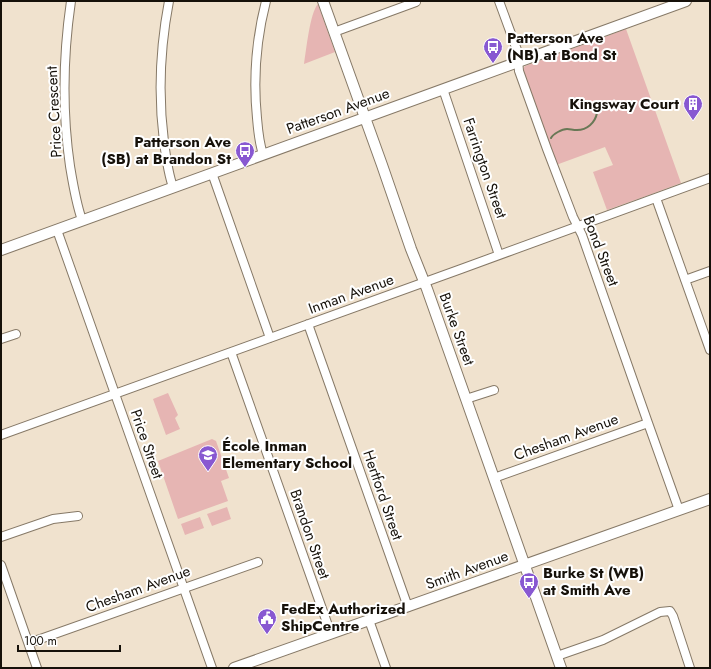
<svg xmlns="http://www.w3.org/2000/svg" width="711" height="669" viewBox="0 0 711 669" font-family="Jost,sans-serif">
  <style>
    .green { fill: #e6b5b3 }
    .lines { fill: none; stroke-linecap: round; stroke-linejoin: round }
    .stream { stroke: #697856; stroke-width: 2 }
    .minor-casing { stroke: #867967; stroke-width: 10 }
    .tertiary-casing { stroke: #867967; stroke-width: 12 }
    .minor { stroke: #fff; stroke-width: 8 }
    .tertiary { stroke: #fff; stroke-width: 10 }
    .labels { text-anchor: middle; stroke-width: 4; stroke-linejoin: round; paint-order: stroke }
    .poi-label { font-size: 15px; font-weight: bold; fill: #16110a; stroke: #fff; text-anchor: start }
    .street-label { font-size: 15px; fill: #16110a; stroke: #fff }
  </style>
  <rect width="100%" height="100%" fill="#f0e2ce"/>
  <path class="green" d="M 318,4 L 335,52 L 304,64 C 306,52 310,12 318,4 Z
    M 626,29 L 681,183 L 646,196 L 607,210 L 593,172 L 613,165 L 605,147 L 556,165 L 523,72 L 523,69 L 525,66 Z
    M 168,393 L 178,415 L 175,418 L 180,429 L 166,435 L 153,399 Z
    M 212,439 L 216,441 L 229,478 L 221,481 L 228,501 L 178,519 L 158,461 Z
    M 227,507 L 231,519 L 212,526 L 207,514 Z
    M 200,517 L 204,528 L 185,535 L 181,524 Z"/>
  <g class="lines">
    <path class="stream" d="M 551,138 C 553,134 562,129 567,129 C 570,129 573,130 577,130 C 587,130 595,123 597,113"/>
    <g class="minor-casing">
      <path id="minor" d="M 71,1 C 63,56 62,111 70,166 C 73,184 76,203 82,220
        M 169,1 C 160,48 158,95 164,142 C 166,157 168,173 173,187
        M 499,1 L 517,50 L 519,71 L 547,149 L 573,217 L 582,235 L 648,423 L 679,510
        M 334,32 L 416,2
        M 443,89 L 499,255
        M 263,154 C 259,143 258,130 257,118 C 253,78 256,40 266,1
        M 212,173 L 270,338
        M 656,198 L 710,350
        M 57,230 L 212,668
        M 685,280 L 710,271
        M 308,324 L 408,607
        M 1,339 L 16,334
        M 231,352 L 331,634
        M 466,399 L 494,390
        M 1,435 L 461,269 L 710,178
        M 494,478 L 648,423
        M 1,537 L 53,519 L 78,516
        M 1,565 L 37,668
        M 369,620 L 386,668
        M 29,643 L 258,562
        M 557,656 L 603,640 L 660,612 L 670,611 L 673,616 L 690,668"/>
    </g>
    <g class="tertiary-casing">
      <path id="tertiary" d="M 323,1 L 382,165 L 411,249 L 427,289 L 466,399 L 561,668
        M 1,250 L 686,1
        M 234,668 L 710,499"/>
    </g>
    <use href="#minor" class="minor"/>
    <use href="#tertiary" class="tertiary"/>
  </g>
  <defs>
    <g id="bus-pin" transform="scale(1)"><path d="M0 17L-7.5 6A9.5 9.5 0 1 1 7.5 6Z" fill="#8858d1" stroke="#fff"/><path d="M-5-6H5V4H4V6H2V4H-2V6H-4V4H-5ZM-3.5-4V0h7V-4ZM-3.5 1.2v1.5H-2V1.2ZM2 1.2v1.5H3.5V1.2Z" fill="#fff"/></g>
    <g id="building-pin" transform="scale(1)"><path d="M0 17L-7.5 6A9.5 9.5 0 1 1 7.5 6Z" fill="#8858d1" stroke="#fff"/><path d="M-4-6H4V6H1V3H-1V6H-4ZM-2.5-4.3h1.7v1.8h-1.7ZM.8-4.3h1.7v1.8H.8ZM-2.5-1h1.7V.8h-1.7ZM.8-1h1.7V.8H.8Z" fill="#fff"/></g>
    <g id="school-pin" transform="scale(1)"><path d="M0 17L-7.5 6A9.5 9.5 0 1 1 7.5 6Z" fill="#8858d1" stroke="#fff"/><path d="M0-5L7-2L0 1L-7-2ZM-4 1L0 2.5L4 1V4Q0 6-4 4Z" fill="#fff"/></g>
    <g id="civic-pin" transform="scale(1)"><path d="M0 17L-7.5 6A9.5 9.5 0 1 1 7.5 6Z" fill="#8858d1" stroke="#fff"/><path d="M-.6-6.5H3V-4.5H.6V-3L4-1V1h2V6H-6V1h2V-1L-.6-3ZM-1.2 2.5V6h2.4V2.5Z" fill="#fff"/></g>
  </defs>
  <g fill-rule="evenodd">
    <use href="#bus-pin" x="493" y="47"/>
    <use href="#building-pin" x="693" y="104"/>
    <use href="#bus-pin" x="245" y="151"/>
    <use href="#school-pin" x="208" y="455"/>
    <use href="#bus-pin" x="529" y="582"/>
    <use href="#civic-pin" x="267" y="618"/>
  </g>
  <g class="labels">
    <g class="poi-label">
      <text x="507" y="43">Patterson Ave<tspan x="507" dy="17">(NB) at Bond St</tspan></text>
      <text x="679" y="109" text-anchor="end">Kingsway Court</text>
      <text x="231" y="147" text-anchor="end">Patterson Ave<tspan x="231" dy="17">(SB) at Brandon St</tspan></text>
      <text x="222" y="451">École Inman<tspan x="222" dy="17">Elementary School</tspan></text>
      <text x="543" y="578">Burke St (WB)<tspan x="543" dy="17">at Smith Ave</tspan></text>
      <text x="281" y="614">FedEx Authorized<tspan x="281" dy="17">ShipCentre</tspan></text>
    </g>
    <g class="street-label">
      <text transform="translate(338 111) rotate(-20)" y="5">Patterson Avenue</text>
      <text transform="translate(54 112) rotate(-93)" y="5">Price Crescent</text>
      <text transform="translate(485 168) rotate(71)" y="5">Farrington Street</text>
      <text transform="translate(601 251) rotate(69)" y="5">Bond Street</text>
      <text transform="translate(351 294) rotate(-20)" y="5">Inman Avenue</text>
      <text transform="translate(457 329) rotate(70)" y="5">Burke Street</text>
      <text transform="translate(566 437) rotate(-20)" y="5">Chesham Avenue</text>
      <text transform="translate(147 444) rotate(71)" y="5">Price Street</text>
      <text transform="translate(383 495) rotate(71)" y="5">Hertford Street</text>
      <text transform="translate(310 534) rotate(71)" y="5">Brandon Street</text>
      <text transform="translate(467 570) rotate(-20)" y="5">Smith Avenue</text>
      <text transform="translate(138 589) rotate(-20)" y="5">Chesham Avenue</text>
    </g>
  </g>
  <rect width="711" height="669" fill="none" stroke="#16110a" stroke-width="4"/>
  <path d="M18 645v6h102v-6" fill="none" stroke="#16110a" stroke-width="2"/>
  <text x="24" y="645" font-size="12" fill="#16110a" stroke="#ffffff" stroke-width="3" paint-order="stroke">100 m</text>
</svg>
